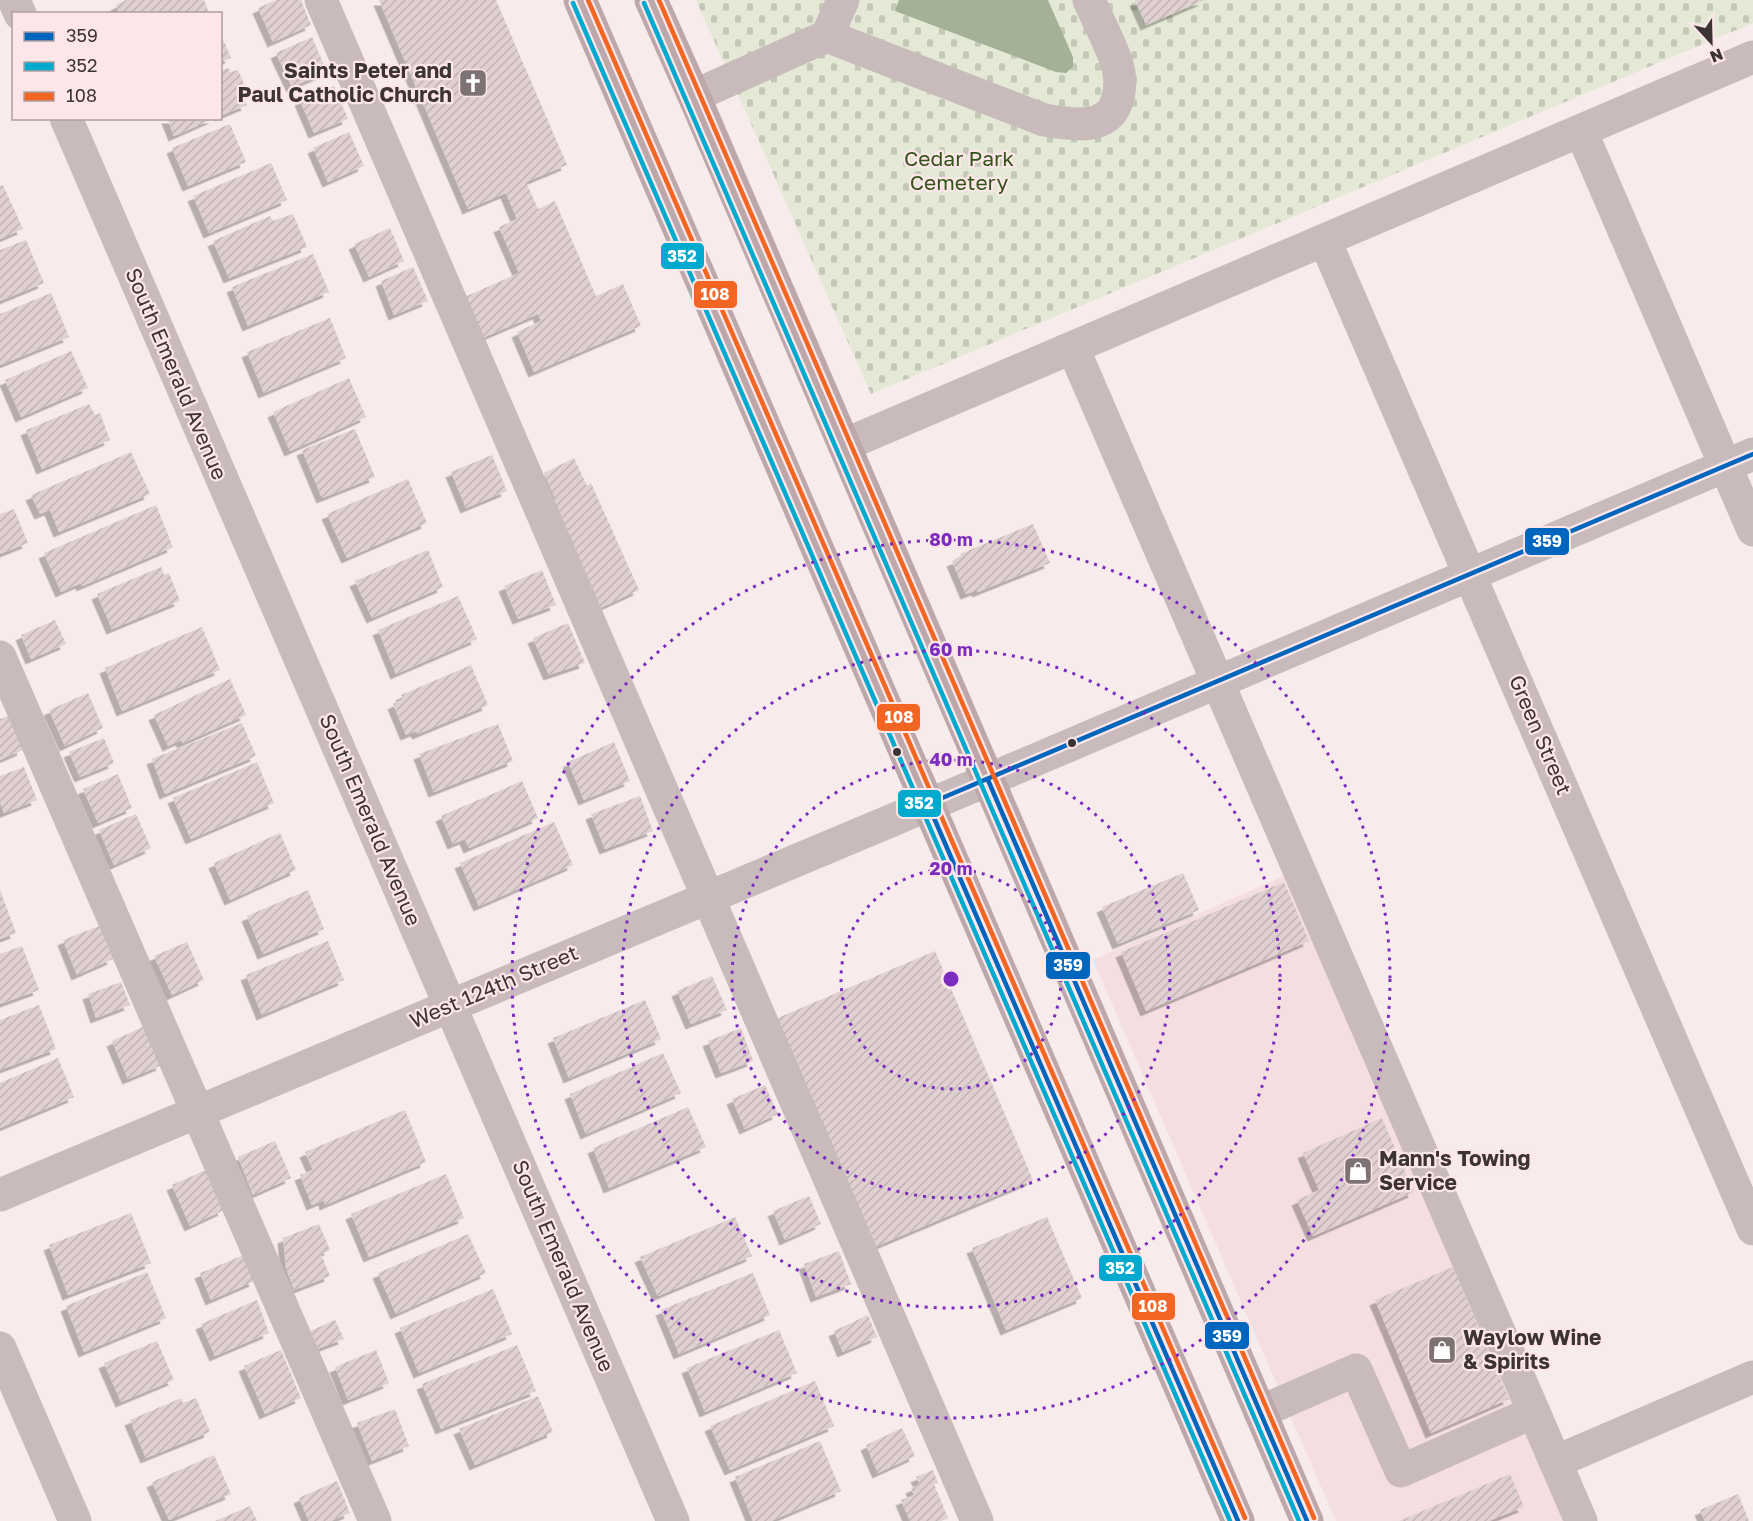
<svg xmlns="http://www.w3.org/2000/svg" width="1753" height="1521" viewBox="0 0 1753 1521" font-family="'Golos Text',sans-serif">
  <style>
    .built { fill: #f4dee0 }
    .cemetery { fill: url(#cemetery-stones) }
    .water { fill: #a5b197 }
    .building { fill: url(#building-hatch); filter: url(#shadow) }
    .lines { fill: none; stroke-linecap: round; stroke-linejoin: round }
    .minor { stroke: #c9bbbc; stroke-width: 33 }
    .major { stroke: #bca8ab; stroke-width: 33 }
    .bus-1-casing { stroke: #fde6e8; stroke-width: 9 }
    .bus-2-casing { stroke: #fde6e8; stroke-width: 9 }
    .bus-3-casing { stroke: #fde6e8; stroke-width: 9 }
    .bus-1 { stroke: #0065bd; stroke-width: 4.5 }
    .bus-2 { stroke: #00a9ce; stroke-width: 4.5 }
    .bus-3 { stroke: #f26522; stroke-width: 4.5 }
    .ring { fill: none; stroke: #7b2cbf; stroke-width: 3; stroke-dasharray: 3 6 }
    .bus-dot { fill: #3c3334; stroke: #fde6e8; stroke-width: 2 }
    .labels { text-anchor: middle; stroke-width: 4.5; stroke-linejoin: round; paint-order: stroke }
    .poi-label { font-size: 21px; font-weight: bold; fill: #3c3334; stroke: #fde6e8; text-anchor: start }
    .park-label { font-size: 21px; fill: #34531b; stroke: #fde6e8 }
    .street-label { font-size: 21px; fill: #3c3334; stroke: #fde6e8 }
    .centre { fill: #7b2cbf; stroke: #fde6e8; stroke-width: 3 }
    .ring-label { font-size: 18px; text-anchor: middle; font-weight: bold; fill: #7b2cbf; stroke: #fde6e8; stroke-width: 4.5; stroke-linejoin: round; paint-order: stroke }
    .line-badge { stroke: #fde6e8; stroke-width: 2 }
    .badge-label { font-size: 16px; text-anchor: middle; font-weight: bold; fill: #fff }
  </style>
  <defs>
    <pattern id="cemetery-stones" width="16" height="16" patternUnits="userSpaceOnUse" patternTransform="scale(1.5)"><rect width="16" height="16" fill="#e3e9d5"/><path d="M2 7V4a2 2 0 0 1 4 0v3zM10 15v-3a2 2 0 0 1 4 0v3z" fill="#c4c8b7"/></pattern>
    <pattern id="building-hatch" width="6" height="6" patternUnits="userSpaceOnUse" patternTransform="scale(1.5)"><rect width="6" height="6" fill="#e0d0d1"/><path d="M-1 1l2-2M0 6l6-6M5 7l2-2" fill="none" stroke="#c1b3b4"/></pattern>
    <filter id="shadow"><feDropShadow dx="-5.5" dy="5.5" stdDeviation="0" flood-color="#0004"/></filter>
  </defs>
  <rect width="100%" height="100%" fill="#f8ebec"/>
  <path class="built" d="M 1293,872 L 1574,1521 L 1336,1521 L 1093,960 Z"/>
  <path class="cemetery" d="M 696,0 L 1753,0 L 1753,23 L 871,394 Z"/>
  <path class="water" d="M 899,0 L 1048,0 L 1073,57 L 1073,67 L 1066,73 L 1056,72 L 895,11 Z"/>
  <path class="building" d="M 126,0 L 204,0 L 209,13 L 119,14 L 116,5 Z
    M 276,0 L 301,0 L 311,25 L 273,42 L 258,8 Z
    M 379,0 L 496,0 L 567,165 L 526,182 L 538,209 L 555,201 L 596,296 L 623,284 L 641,326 L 534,372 L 517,332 L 541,321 L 538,314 L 480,339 L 462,298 L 519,273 L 499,227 L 517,219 L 506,193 L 468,209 Z
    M 1135,0 L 1205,0 L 1146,25 Z
    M 220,32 L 231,58 L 220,62 Z
    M 312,37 L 327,72 L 292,87 L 276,53 Z
    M 228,68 L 231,72 L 238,70 L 245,86 L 239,89 L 247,105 L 220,116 L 220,71 Z
    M 334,86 L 348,119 L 314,133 L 300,100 Z
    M 167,118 L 215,118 L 174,136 Z
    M 230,124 L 246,162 L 188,186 L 172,148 Z
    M 349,132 L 364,166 L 328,182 L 313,148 Z
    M 271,163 L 287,200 L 209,233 L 193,196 Z
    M 3,185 L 23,229 L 0,239 L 0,186 Z
    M 293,214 L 307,247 L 229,278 L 213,241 L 270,216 L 273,221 Z
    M 390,228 L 404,261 L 369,277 L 354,244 Z
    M 26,240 L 44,283 L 0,301 L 0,250 Z
    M 313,254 L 329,292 L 248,326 L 232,287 Z
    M 413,267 L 428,301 L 394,315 L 381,281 Z
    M 51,293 L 69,337 L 0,365 L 0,314 Z
    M 330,318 L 346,358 L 264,393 L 247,352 Z
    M 71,351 L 88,388 L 21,417 L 5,380 Z
    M 349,378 L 366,417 L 290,451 L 273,412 Z
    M 89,404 L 95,415 L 100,413 L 110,440 L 42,469 L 26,430 Z
    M 355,429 L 375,477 L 322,498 L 302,450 Z
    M 131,452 L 150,494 L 59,532 L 50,510 L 40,514 L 31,495 Z
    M 492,455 L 507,491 L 466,508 L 451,472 Z
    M 574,458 L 587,486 L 591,483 L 639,590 L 600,608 L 552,502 L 556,500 L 544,473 Z
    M 408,479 L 427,523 L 347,558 L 327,514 Z
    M 156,505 L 173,547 L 82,586 L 81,583 L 61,592 L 44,553 Z
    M 14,509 L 28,543 L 0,554 L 0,514 Z
    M 1033,524 L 1050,563 L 978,592 L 977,590 L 966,594 L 952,561 L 962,557 L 960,554 Z
    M 428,550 L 443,587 L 372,618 L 355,581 Z
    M 161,567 L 164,575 L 169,573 L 180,601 L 112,629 L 97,594 Z
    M 542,570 L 556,605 L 518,619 L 504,586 Z
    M 458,596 L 477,639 L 396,674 L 378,630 Z
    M 55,620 L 66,644 L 31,659 L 21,635 Z
    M 568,623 L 585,663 L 549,675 L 533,638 Z
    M 202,627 L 220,670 L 122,711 L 105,668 Z
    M 471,665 L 488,705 L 418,734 L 416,731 L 406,735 L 393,704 L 403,699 L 401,695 Z
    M 230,679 L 246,715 L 183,743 L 181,740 L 168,746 L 154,715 Z
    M 88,693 L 103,728 L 65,746 L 49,710 Z
    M 8,716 L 23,750 L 0,760 L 0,719 Z
    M 242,723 L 256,756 L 165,794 L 152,759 Z
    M 498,724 L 513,761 L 434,792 L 419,754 Z
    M 104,738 L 114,763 L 80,777 L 69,752 Z
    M 614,742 L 630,781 L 584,800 L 568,762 Z
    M 257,762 L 274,803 L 191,839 L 173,798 Z
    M 24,767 L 37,800 L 4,813 L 0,802 L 0,776 Z
    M 118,774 L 132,808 L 98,823 L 83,789 Z
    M 522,781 L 538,818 L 469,848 L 465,839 L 453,844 L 441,816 Z
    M 640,796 L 653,831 L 605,849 L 591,814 Z
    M 136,814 L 151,848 L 114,865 L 99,830 Z
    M 554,822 L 573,865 L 479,906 L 460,863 Z
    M 280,833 L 296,870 L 230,900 L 214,863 Z
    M 1183,873 L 1199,910 L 1118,944 L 1102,907 Z
    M 1284,882 L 1309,941 L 1146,1011 L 1121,952 Z
    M 0,890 L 16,933 L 0,939 Z
    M 308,890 L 324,929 L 263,954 L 247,916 Z
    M 99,926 L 113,959 L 77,975 L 63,940 Z
    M 328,941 L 344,980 L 262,1015 L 246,975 Z
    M 187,942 L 204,980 L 172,995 L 154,956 Z
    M 22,946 L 39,990 L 0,1004 L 0,954 Z
    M 935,951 L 1033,1180 L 870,1249 L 773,1020 Z
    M 712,976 L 727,1010 L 691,1024 L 677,991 Z
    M 121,982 L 130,1005 L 96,1018 L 88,994 Z
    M 645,1000 L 661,1039 L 569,1078 L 553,1038 Z
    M 39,1005 L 56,1049 L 0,1070 L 0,1020 Z
    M 145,1026 L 162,1065 L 128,1079 L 112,1041 Z
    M 741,1028 L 753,1061 L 721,1073 L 708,1041 Z
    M 663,1053 L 681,1093 L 586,1134 L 570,1094 Z
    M 58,1058 L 74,1097 L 0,1128 L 0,1083 Z
    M 765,1085 L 778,1114 L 745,1129 L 732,1099 Z
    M 688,1107 L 706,1147 L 609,1188 L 593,1148 Z
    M 405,1110 L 426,1162 L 325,1205 L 324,1200 L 312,1205 L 300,1175 L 313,1170 L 305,1152 Z
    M 1382,1118 L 1414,1192 L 1313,1236 L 1297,1200 L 1319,1190 L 1303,1153 Z
    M 275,1141 L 291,1178 L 253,1195 L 238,1157 Z
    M 206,1170 L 224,1210 L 190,1226 L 172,1185 Z
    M 446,1174 L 464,1218 L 369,1257 L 351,1214 Z
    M 809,1196 L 821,1224 L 785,1240 L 773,1211 Z
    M 131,1213 L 151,1263 L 68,1295 L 49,1245 Z
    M 735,1217 L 752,1256 L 658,1296 L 640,1257 Z
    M 1047,1217 L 1082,1298 L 1006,1330 L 972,1248 Z
    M 319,1224 L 330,1250 L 321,1254 L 330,1276 L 294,1290 L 286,1268 L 283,1238 Z
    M 468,1234 L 486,1273 L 396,1314 L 378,1273 Z
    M 839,1251 L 851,1284 L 816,1297 L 804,1264 Z
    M 244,1255 L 255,1281 L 211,1300 L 200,1273 Z
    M 1453,1267 L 1509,1399 L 1431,1433 L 1375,1300 Z
    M 147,1272 L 166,1318 L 84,1352 L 66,1306 Z
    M 753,1273 L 770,1315 L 679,1354 L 661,1310 Z
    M 493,1289 L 512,1334 L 419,1373 L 400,1328 Z
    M 257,1300 L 269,1333 L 215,1356 L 201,1324 Z
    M 868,1315 L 877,1337 L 843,1352 L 834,1331 Z
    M 335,1320 L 344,1339 L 317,1349 L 310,1331 Z
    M 779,1330 L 797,1373 L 705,1412 L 687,1368 Z
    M 157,1341 L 174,1380 L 121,1402 L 104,1363 Z
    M 517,1345 L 536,1391 L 441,1429 L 422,1384 Z
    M 281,1350 L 301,1398 L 265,1414 L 244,1366 Z
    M 376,1350 L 389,1383 L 348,1400 L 335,1367 Z
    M 815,1381 L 834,1426 L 730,1470 L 710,1426 Z
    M 538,1396 L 553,1432 L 475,1465 L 459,1429 Z
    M 181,1398 L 183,1403 L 196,1398 L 210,1432 L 146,1458 L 130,1420 Z
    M 395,1409 L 409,1446 L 372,1461 L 357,1423 Z
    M 902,1428 L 915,1456 L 878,1473 L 866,1445 Z
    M 820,1441 L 841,1491 L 771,1521 L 753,1521 L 735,1477 Z
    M 214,1455 L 231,1494 L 169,1520 L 152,1482 Z
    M 933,1470 L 938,1483 L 934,1484 L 948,1518 L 941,1521 L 910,1521 L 901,1500 L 914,1495 L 911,1488 L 920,1484 L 916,1477 Z
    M 1510,1474 L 1524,1507 L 1489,1521 L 1399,1521 Z
    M 337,1481 L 350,1513 L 331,1521 L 309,1521 L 299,1498 Z
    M 1738,1494 L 1749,1521 L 1705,1521 L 1700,1510 Z
    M 250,1506 L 257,1521 L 215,1521 Z"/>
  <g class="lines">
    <path class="minor" d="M 14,0 L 20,14
      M 321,0 L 977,1521
      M 827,36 L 1044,120 C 1070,124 1107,132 1117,101 C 1121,88 1121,77 1117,64 C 1110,42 1098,21 1089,0
      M 694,96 L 827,36 L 843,0
      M 66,118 L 673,1521
      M 1581,131 L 1753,530
      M 1325,241 L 1753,1229
      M 1073,348 L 1581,1521
      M 844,445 L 1753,57
      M 0,657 L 375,1521
      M 0,1195 L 988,780 L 1753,454
      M 0,1348 L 75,1521
      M 1260,1412 L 1356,1370 L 1401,1471 L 1534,1412
      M 1555,1462 L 1753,1377"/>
    <path class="major" d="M 580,0 L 1238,1521
      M 651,0 L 694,96 L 1307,1521"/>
    <g class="bus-1-casing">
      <path id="bus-1" d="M 988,780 L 1307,1521
        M 928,804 L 1753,454
        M 928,804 L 1238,1521"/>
    </g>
    <g class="bus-2-casing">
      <path id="bus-2" d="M 573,3 L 1230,1521
        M 644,3 L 1299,1521"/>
    </g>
    <g class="bus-3-casing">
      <path id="bus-3" d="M 588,0 L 1245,1518
        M 659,0 L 1314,1518"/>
    </g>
    <use href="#bus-1" class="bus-1"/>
    <use href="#bus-2" class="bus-2"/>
    <use href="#bus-3" class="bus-3"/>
  </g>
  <g class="ring">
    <circle cx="951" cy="979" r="110"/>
    <circle cx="951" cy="979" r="219"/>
    <circle cx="951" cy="979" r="329"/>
    <circle cx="951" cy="979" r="439"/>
  </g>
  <defs>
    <g id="church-square" transform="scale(1.5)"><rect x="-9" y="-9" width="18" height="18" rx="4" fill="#7e7374" stroke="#fde6e8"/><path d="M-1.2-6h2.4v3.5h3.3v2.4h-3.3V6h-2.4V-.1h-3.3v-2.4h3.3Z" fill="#fff"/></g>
    <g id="shop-square" transform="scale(1.5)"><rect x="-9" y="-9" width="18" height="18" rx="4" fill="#7e7374" stroke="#fde6e8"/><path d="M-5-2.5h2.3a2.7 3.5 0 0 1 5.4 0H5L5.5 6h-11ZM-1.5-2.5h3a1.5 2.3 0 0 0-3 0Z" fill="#fff"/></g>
  </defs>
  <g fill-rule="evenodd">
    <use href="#church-square" x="473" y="83"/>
    <use href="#shop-square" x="1358" y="1171"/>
    <use href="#shop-square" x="1442" y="1350"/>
  </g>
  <g class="bus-dot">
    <circle cx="1072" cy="743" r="5"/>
    <circle cx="897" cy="752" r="5"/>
  </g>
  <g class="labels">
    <g class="poi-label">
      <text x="452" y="78" text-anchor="end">Saints Peter and<tspan x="452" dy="24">Paul Catholic Church</tspan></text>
      <text x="1379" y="1166">Mann's Towing<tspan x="1379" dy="24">Service</tspan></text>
      <text x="1463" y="1345">Waylow Wine<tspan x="1463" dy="24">&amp; Spirits</tspan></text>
    </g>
    <g class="park-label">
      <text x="959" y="166">Cedar Park<tspan x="959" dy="24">Cemetery</tspan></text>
    </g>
    <g class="street-label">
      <text transform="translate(176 374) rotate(67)" y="7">South Emerald Avenue</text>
      <text transform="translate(1540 735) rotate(67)" y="7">Green Street</text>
      <text transform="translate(370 820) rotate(67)" y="7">South Emerald Avenue</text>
      <text transform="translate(494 987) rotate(-23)" y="7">West 124th Street</text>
      <text transform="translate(563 1266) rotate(67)" y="7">South Emerald Avenue</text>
    </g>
  </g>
  <circle cx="951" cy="979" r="9" class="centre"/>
  <g class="ring-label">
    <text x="951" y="546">80 m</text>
    <text x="951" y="656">60 m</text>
    <text x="951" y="766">40 m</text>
    <text x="951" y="875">20 m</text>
  </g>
  <g class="line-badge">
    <rect x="660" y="242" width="45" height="28" rx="6" fill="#00a9ce"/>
    <rect x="693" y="280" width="45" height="29" rx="6" fill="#f26522"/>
    <rect x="1524" y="527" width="46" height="29" rx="6" fill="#0065bd"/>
    <rect x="876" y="703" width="45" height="29" rx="6" fill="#f26522"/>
    <rect x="897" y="789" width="45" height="29" rx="6" fill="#00a9ce"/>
    <rect x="1045" y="951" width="46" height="29" rx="6" fill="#0065bd"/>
    <rect x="1098" y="1254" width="45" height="28" rx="6" fill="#00a9ce"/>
    <rect x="1131" y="1292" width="45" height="29" rx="6" fill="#f26522"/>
    <rect x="1204" y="1321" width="46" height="29" rx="6" fill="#0065bd"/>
  </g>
  <g class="badge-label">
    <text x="682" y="262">352</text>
    <text x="715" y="300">108</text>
    <text x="1547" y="547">359</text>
    <text x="899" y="723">108</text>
    <text x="919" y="809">352</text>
    <text x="1068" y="971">359</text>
    <text x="1120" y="1274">352</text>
    <text x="1153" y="1312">108</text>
    <text x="1227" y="1342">359</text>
  </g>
  <rect x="12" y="12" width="210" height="108" fill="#fde6e8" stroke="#b09ea0" stroke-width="1.5"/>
  <rect x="24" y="32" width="30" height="9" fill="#0065bd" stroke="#b09ea0" stroke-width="1.5"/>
  <text x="66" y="42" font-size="18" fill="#3c3334">359</text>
  <rect x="24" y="62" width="30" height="9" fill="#00a9ce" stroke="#b09ea0" stroke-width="1.5"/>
  <text x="66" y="72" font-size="18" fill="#3c3334">352</text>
  <rect x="24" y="92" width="30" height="9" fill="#f26522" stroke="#b09ea0" stroke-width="1.5"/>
  <text x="66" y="102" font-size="18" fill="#3c3334">108</text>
  <g transform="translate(1711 42) rotate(158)" stroke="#fde6e8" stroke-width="4.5" paint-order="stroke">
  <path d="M0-4.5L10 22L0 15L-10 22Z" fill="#3c3334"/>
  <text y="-9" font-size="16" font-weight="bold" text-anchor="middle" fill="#3c3334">N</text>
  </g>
</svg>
